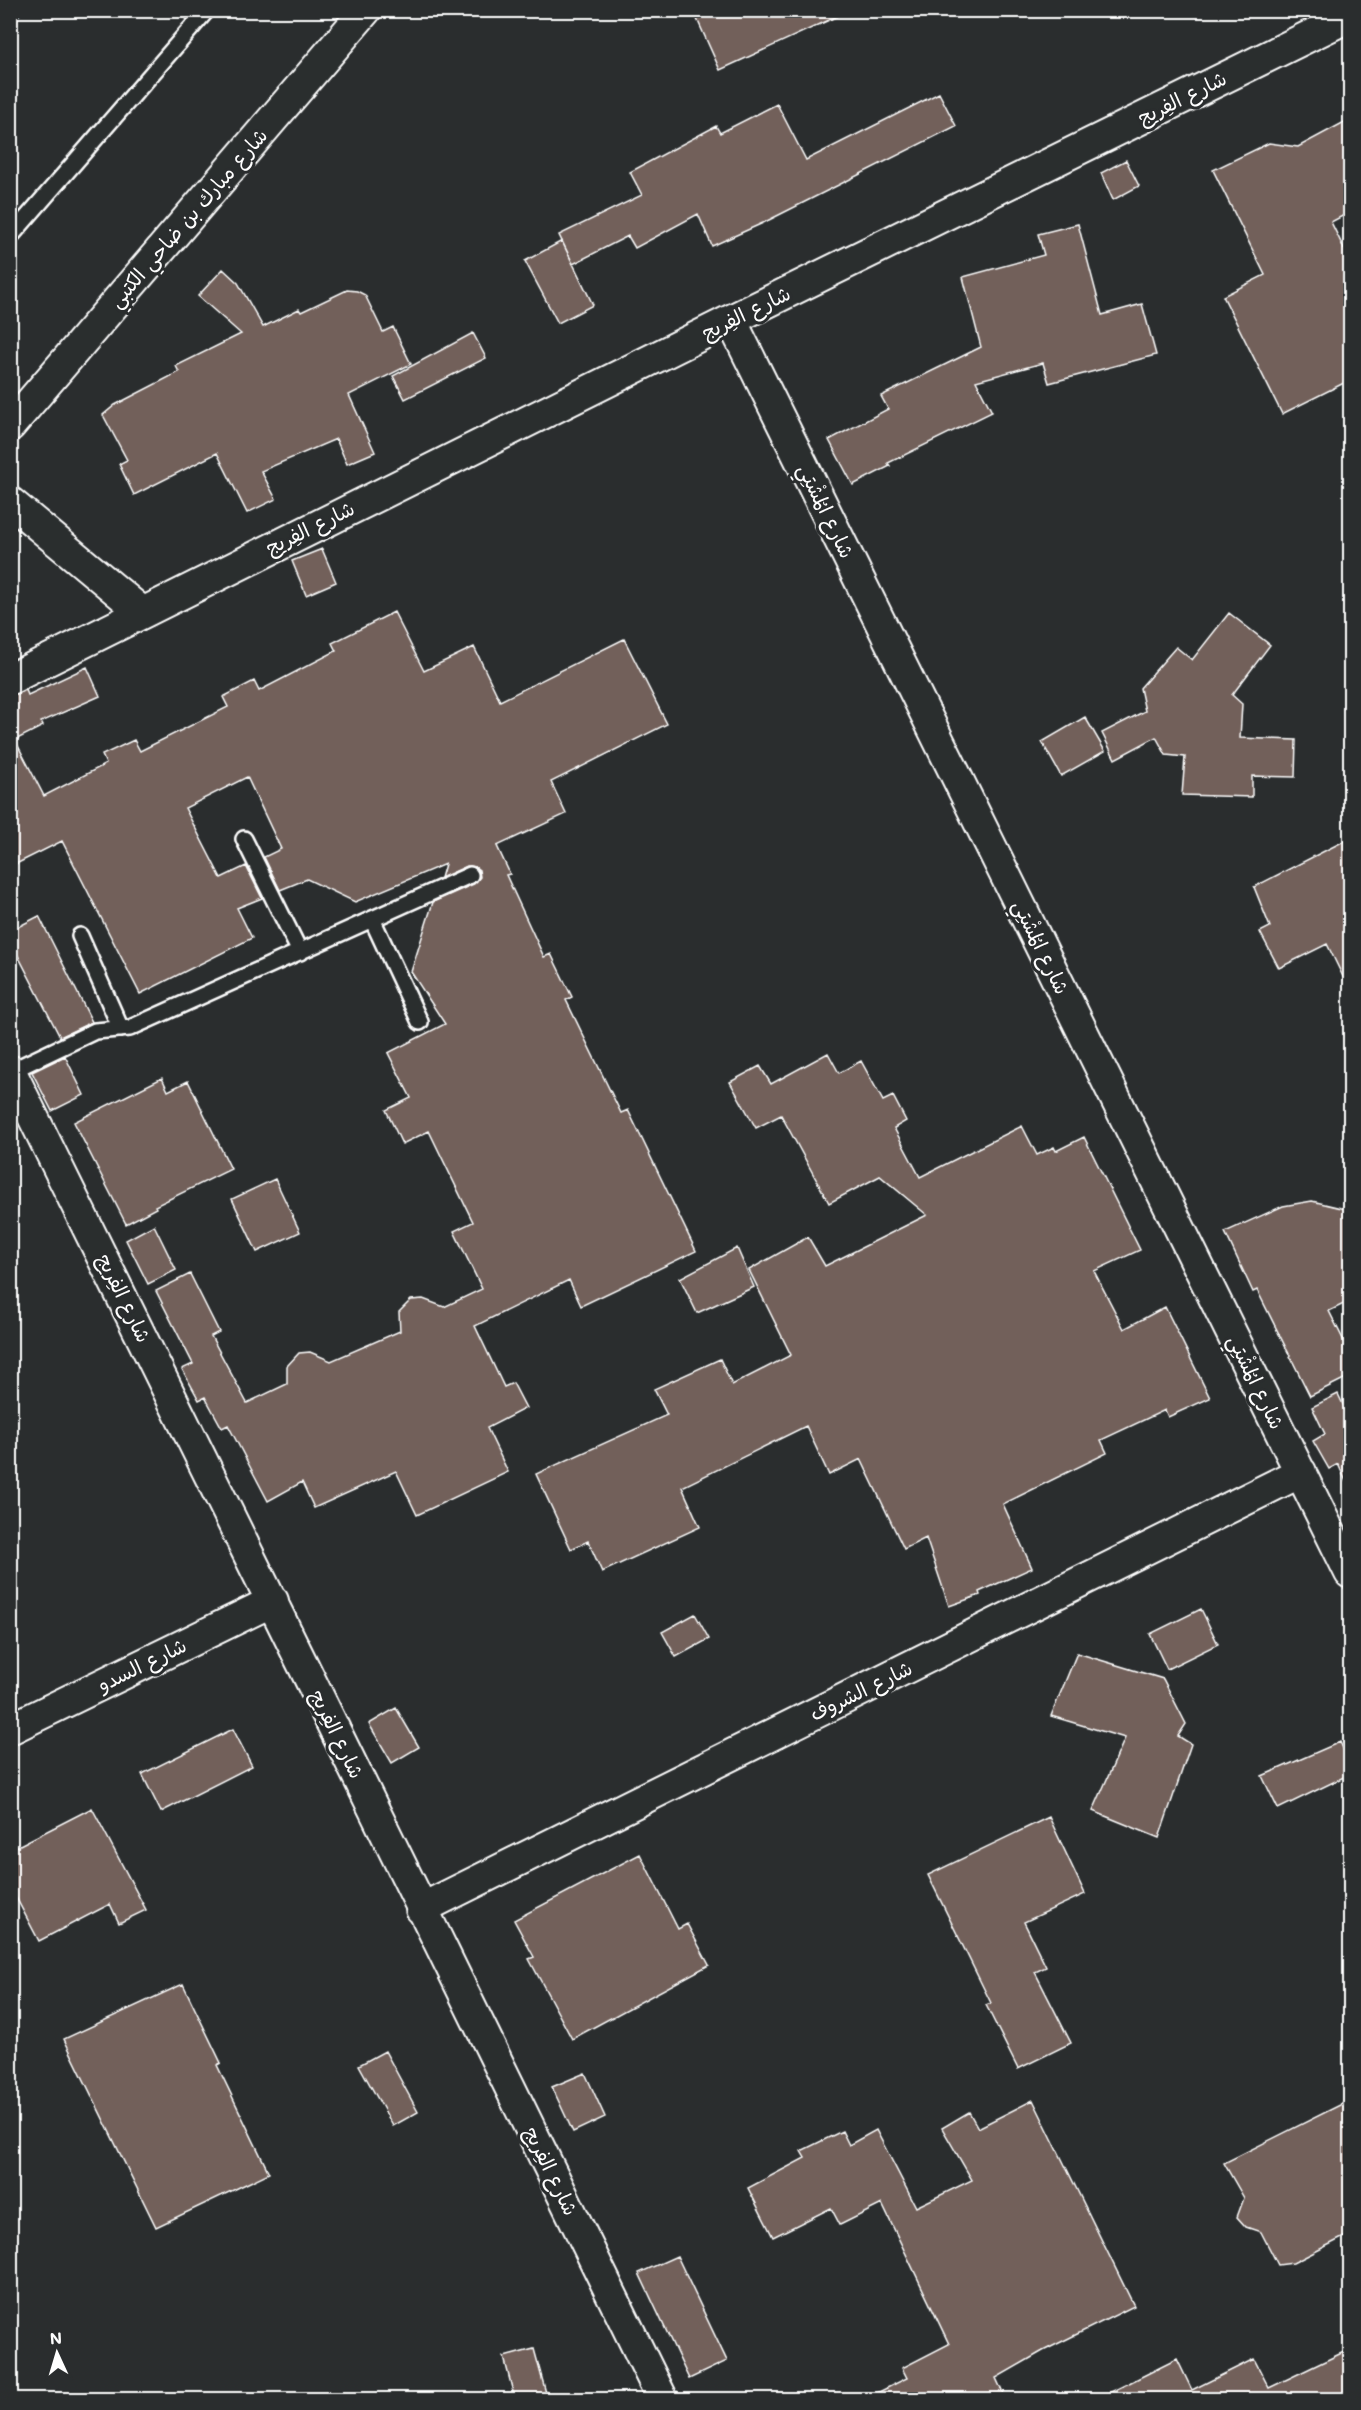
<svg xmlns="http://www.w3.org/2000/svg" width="1361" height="2410" viewBox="0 0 1361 2410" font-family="Mali,'Playpen Sans Arabic',sans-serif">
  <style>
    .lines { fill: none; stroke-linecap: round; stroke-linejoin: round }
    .stream { stroke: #94a4a9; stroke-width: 10 }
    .building { fill: #72605a; stroke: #fff; stroke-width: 1.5 }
    .lane-casing { stroke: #fff; stroke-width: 20 }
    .street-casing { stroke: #fff; stroke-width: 34 }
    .lane { stroke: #2a2d2e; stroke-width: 15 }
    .street { stroke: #2a2d2e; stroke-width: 30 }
    .labels { text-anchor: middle; stroke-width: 6; stroke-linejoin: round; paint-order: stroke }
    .street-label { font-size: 20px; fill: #fff; stroke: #2a2d2e }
  </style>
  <rect width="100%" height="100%" fill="#2a2d2e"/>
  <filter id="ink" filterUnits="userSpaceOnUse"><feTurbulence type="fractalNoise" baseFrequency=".0167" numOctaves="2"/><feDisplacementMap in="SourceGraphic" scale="12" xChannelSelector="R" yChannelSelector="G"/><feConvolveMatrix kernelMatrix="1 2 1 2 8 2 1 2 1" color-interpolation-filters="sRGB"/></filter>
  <g filter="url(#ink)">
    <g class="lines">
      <path class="stream" d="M 10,19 L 18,10"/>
    </g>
    <path class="building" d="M 693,10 L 851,10 L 720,70 Z
      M 939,93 L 956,126 L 763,223 L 712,246 L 698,214 L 635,248 L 628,236 L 573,264 L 559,235 L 642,195 L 630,172 L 716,126 L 720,133 L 777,104 L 806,160 Z
      M 1350,119 L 1350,212 L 1331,222 L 1350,261 L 1350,380 L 1282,414 L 1223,296 L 1265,275 L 1213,170 L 1269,143 L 1298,147 Z
      M 1126,160 L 1139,186 L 1113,200 L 1101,173 Z
      M 1078,224 L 1102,315 L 1142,304 L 1156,355 L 1049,383 L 1043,363 L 976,381 L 992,412 L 888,463 L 890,466 L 853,485 L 829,440 L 888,409 L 881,396 L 981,347 L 963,277 L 1044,255 L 1038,234 Z
      M 562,241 L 593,305 L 558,323 L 525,261 Z
      M 223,269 L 238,283 L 263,327 L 299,309 L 301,312 L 347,290 L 357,291 L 365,295 L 383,332 L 393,327 L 411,364 L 349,395 L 375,452 L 347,464 L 336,439 L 261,471 L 276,499 L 247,513 L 217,453 L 134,495 L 119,464 L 127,460 L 103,415 L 115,405 L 179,372 L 176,366 L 241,334 L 198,296 Z
      M 473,333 L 486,358 L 405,399 L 393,376 Z
      M 322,549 L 336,582 L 306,595 L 292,561 Z
      M 394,612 L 424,671 L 474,647 L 500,701 L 624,639 L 667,724 L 551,782 L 566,814 L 497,846 L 510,874 L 506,875 L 544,957 L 551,954 L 572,997 L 566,1000 L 621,1113 L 628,1110 L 696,1251 L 581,1306 L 569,1280 L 475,1326 L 504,1387 L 513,1383 L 526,1408 L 487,1428 L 508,1472 L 417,1515 L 396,1471 L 314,1508 L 302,1482 L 268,1501 L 228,1425 L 222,1428 L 205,1397 L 199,1400 L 182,1369 L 193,1364 L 156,1291 L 190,1274 L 219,1332 L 211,1336 L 247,1403 L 287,1384 L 287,1366 L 299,1353 L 310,1352 L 331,1361 L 400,1331 L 399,1312 L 411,1300 L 423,1299 L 444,1307 L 482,1289 L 454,1231 L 473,1222 L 429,1131 L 402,1144 L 386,1110 L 411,1098 L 388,1053 L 445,1024 L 411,972 L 433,902 L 474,884 L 480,877 L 479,870 L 475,867 L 467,866 L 441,878 L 445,864 L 355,902 L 307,879 L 280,890 L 264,857 L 281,849 L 247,777 L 185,808 L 221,878 L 246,866 L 262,898 L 237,908 L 252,938 L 140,994 L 62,841 L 10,867 L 10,696 L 26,690 L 28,695 L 87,667 L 100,696 L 41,722 L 43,726 L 15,740 L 44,796 L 106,764 L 102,755 L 134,740 L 140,751 L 228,707 L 223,697 L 254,681 L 259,691 L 336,651 L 332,643 Z
      M 1229,613 L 1270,645 L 1232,695 L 1242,704 L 1240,738 L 1296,740 L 1295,777 L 1252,776 L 1252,797 L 1182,795 L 1185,757 L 1166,755 L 1156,737 L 1115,759 L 1102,733 L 1145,711 L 1140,688 L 1176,647 L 1192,660 Z
      M 1085,717 L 1105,751 L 1061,776 L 1042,742 Z
      M 1350,838 L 1350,991 L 1327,944 L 1279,968 L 1260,932 L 1270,927 L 1254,887 Z
      M 39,916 L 92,1022 L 60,1037 L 10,940 L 10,931 Z
      M 828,1053 L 839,1073 L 861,1061 L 883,1101 L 893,1096 L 906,1121 L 894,1128 L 920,1177 L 1022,1126 L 1037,1155 L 1054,1147 L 1056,1151 L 1084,1137 L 1140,1250 L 1094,1271 L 1124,1329 L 1165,1307 L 1210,1398 L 1168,1417 L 1165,1410 L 1101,1440 L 1107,1453 L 1003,1504 L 1032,1568 L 979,1592 L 980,1595 L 949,1606 L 926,1538 L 904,1549 L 861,1459 L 829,1475 L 806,1426 L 682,1487 L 700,1527 L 602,1572 L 588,1541 L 571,1549 L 536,1474 L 667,1415 L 654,1389 L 720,1359 L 732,1385 L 791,1355 L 749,1270 L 808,1237 L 825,1266 L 927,1215 L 880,1176 L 829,1203 L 781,1115 L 756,1128 L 730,1082 L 760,1066 L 771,1084 Z
      M 65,1056 L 84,1095 L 52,1111 L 32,1072 Z
      M 162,1078 L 168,1091 L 188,1081 L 231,1169 L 155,1206 L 156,1208 L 126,1224 L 74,1122 Z
      M 275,1179 L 300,1232 L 257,1252 L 232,1199 Z
      M 1312,1201 L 1350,1210 L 1350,1301 L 1329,1311 L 1350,1353 L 1350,1376 L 1310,1396 L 1257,1290 L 1253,1292 L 1225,1232 L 1283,1206 Z
      M 154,1225 L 176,1270 L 148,1284 L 126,1240 Z
      M 737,1248 L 754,1287 L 697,1313 L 680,1278 Z
      M 1338,1394 L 1350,1419 L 1350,1490 L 1338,1464 L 1329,1469 L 1313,1441 L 1325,1434 L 1312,1407 Z
      M 1201,1609 L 1218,1644 L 1167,1669 L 1150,1634 Z
      M 695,1614 L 709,1639 L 676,1657 L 662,1632 Z
      M 1077,1653 L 1163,1679 L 1186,1724 L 1178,1736 L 1191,1744 L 1159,1838 L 1093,1811 L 1125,1738 L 1051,1716 Z
      M 396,1708 L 419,1747 L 392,1763 L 369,1724 Z
      M 233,1729 L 252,1766 L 161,1812 L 142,1774 Z
      M 1340,1742 L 1350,1763 L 1350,1774 L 1278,1809 L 1262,1776 Z
      M 92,1808 L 146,1910 L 119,1923 L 110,1904 L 39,1941 L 10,1886 L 10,1850 Z
      M 1049,1817 L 1085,1894 L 1024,1922 L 1046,1967 L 1035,1972 L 1071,2043 L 1018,2069 L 986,2005 L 991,2003 L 928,1875 Z
      M 640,1854 L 678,1929 L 687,1924 L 709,1965 L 572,2039 L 529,1959 L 534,1957 L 514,1920 Z
      M 183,1984 L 221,2063 L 217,2065 L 269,2173 L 156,2227 L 64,2039 Z
      M 385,2051 L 418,2112 L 393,2126 L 359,2065 Z
      M 585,2073 L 605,2117 L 573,2132 L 552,2087 Z
      M 1033,2100 L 1134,2306 L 1043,2351 L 996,2378 L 1006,2400 L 863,2400 L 907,2378 L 902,2368 L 949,2344 L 882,2204 L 840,2225 L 831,2208 L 773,2237 L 748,2188 L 805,2158 L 801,2151 L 842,2131 L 849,2145 L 876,2130 L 916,2207 L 972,2180 L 942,2128 L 969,2112 L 978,2128 Z
      M 1350,2100 L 1350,2234 L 1293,2263 L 1278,2265 L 1261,2232 L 1246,2227 L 1237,2217 L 1244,2198 L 1224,2163 Z
      M 677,2256 L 727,2361 L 689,2379 L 639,2273 Z
      M 534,2349 L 546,2393 L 515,2400 L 504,2357 Z
      M 1350,2349 L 1350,2400 L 1095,2400 L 1177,2359 L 1192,2390 L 1254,2359 L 1269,2388 Z"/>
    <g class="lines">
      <g class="lane-casing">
        <path id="lane" d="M 10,237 L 207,10
          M 244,839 L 300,952
          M 372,919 L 420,1022
          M 80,936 L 121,1029
          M 11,1071 L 95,1031 L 130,1028 L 470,875"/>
      </g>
      <g class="street-casing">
        <path id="street" d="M 731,320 L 1350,1573
          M 10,426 L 366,10
          M 10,502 L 142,612
          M 10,679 L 731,320 L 1350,16
          M 10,1070 C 230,1512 445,1957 663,2400
          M 10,1729 L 273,1601
          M 421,1909 L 1301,1472"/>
      </g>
      <use href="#lane" class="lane"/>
      <use href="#street" class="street"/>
    </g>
  </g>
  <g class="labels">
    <g class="street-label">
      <text transform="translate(1182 98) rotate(-26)" y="7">شارع الفِريج</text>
      <text transform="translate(188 218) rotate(-49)" y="7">شارع مبارك بن ضاحي الكتبي</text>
      <text transform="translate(746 313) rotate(-26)" y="7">شارع الفِريج</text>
      <text transform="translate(826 511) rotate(64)" y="7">شارع المُشْتِي</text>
      <text transform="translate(310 528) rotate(-26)" y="7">شارع الفِريج</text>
      <text transform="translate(1041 947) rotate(64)" y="7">شارع المُشْتِي</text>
      <text transform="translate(124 1298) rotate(64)" y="7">شارع الفِريج</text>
      <text transform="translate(1256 1382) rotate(64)" y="7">شارع المُشْتِي</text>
      <text transform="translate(142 1665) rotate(-26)" y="7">شارع السدو</text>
      <text transform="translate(861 1691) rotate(-26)" y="7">شارع الشروف</text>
      <text transform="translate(337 1734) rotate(64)" y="7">شارع الفِريج</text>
      <text transform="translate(551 2171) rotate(64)" y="7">شارع الفِريج</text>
    </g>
  </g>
  <rect width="1361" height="2410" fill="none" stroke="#2a2d2e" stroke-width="36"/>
  <rect x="18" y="18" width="1325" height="2374" fill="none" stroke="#fff" stroke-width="2" filter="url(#ink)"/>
  <g transform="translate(57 2353) rotate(356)" stroke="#2a2d2e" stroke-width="4.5" paint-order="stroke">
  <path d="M0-4.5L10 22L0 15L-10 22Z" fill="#ffffff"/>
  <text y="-9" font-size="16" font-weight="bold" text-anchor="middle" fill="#ffffff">N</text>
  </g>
</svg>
